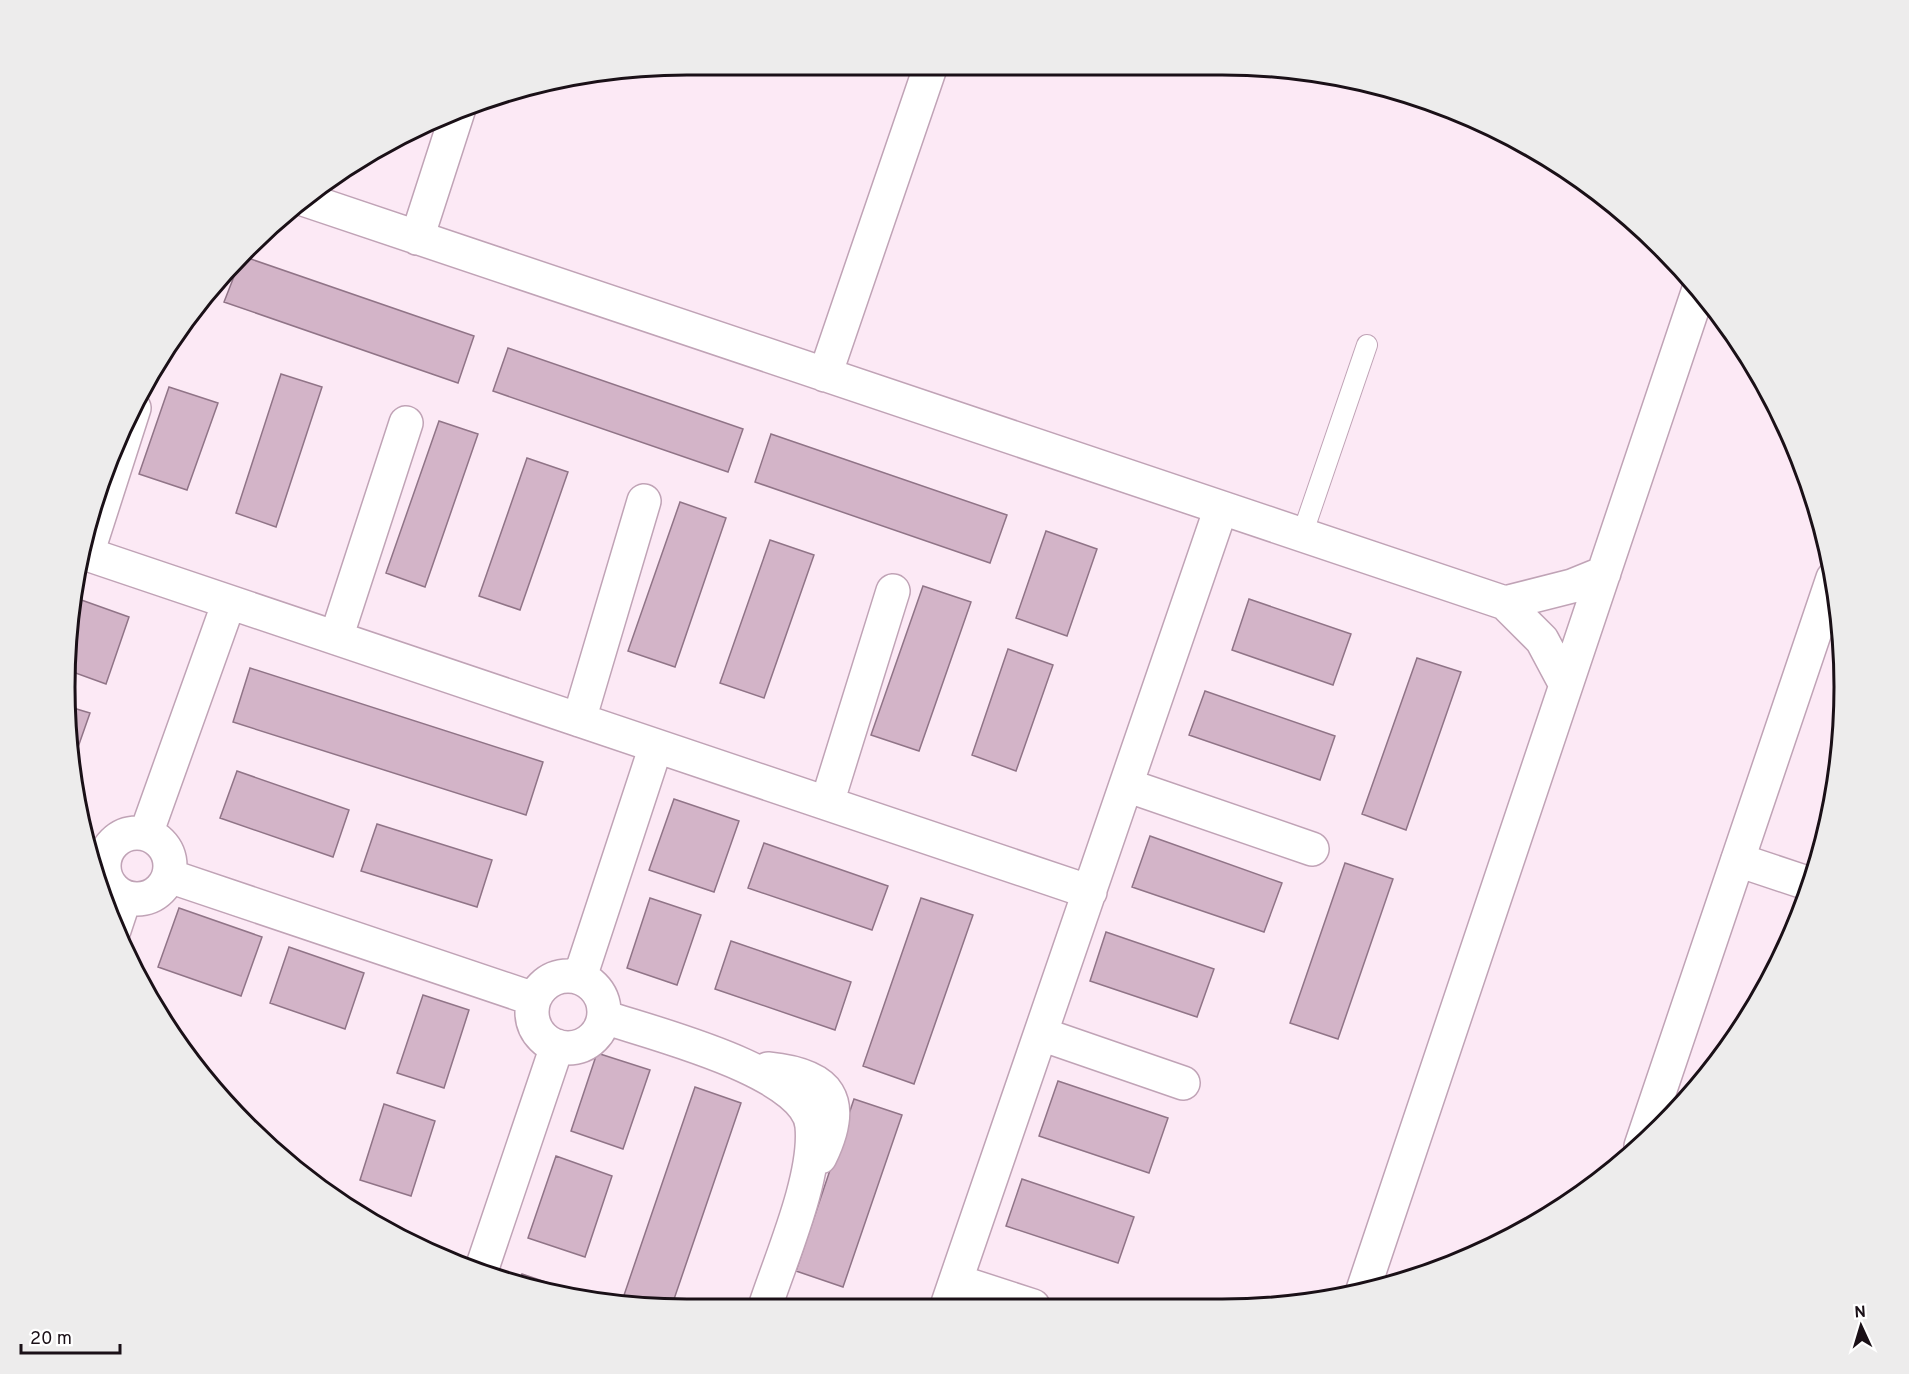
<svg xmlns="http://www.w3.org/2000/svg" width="1909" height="1374" viewBox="0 0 1909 1374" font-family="Overpass,sans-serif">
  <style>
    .building { fill: #d3b4c8; stroke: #907487; stroke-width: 1.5 }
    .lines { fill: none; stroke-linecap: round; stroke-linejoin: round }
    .lane-casing { stroke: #c0a3b6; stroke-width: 22 }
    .street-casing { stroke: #c0a3b6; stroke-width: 36 }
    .secondary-casing { stroke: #c0a3b6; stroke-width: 36 }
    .lane { stroke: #fff; stroke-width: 20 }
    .street { stroke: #fff; stroke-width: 33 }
    .secondary { stroke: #fff; stroke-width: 33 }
    .rim { fill: none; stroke: #1a1017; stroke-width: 3 }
  </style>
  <rect width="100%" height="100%" fill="#fce9f5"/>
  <path class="building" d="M 242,256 L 474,336 L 458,383 L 224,302 Z
    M 508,348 L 743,429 L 728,472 L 493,391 Z
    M 281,374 L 322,387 L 276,527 L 236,513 Z
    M 169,387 L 218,403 L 187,490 L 139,474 Z
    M 439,421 L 478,434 L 425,587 L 386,573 Z
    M 771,434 L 1007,515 L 990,563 L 755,482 Z
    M 527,458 L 568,472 L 520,610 L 479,596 Z
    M 680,502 L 726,518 L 675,667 L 628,651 Z
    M 1046,531 L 1097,549 L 1067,636 L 1016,618 Z
    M 770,540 L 814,555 L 764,698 L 720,683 Z
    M 923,586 L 971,602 L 919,751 L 871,735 Z
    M 73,597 L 129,617 L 106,684 L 70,671 L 70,605 Z
    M 1249,599 L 1351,634 L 1333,685 L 1232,650 Z
    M 1008,649 L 1053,665 L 1016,771 L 972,755 Z
    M 1417,658 L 1461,672 L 1406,830 L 1362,814 Z
    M 250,668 L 543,762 L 526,815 L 233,722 Z
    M 1205,691 L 1335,736 L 1320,780 L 1189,735 Z
    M 70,707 L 90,713 L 70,770 Z
    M 237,771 L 349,810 L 333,857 L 220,818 Z
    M 674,799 L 739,821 L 714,892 L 649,870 Z
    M 377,824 L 492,860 L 477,907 L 361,871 Z
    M 1150,836 L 1282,883 L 1264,932 L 1132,887 Z
    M 764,843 L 888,886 L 872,930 L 748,888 Z
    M 1345,863 L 1393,879 L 1338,1039 L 1290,1023 Z
    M 650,898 L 701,915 L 677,985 L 627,968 Z
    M 921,898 L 973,915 L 914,1084 L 863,1066 Z
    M 179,908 L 262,937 L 241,996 L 158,967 Z
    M 1106,932 L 1214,969 L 1197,1017 L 1090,981 Z
    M 731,941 L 851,982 L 835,1030 L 715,989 Z
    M 289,947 L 364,973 L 345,1029 L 270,1003 Z
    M 423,995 L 469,1010 L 444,1088 L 397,1073 Z
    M 597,1053 L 650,1070 L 623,1149 L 571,1131 Z
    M 1058,1081 L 1168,1118 L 1149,1173 L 1039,1136 Z
    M 695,1087 L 741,1103 L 671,1308 L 621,1304 Z
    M 854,1099 L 902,1115 L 843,1287 L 796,1271 Z
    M 384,1104 L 435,1121 L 411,1196 L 360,1180 Z
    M 556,1156 L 612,1176 L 585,1257 L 528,1238 Z
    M 1022,1179 L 1134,1217 L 1118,1263 L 1006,1226 Z
    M 377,1224 L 398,1231 L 397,1236 Z
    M 522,1274 L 572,1291 L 570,1296 L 518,1285 Z
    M 789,1300 L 810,1307 L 787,1307 Z"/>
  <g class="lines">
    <g class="lane-casing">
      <path id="lane" d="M 1302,535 L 1367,345"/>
    </g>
    <g class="street-casing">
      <path id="street" d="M 306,200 L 1505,603 L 1542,640 L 1566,685
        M 417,238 L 459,108
        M 825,375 L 931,65
        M 81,552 L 1090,892
        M 87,554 L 134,408
        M 1505,603 L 1572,586 L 1604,573
        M 336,638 L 406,423
        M 579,720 L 644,501
        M 1126,785 L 1312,849
        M 827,803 L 893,591
        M104 866a33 33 0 1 1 66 0a33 33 0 1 1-66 0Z
        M 146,834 L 229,602
        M 1738,860 L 1810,884
        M 169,876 L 534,999
        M 114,930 L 125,897
        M532 1012a36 36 0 1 1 72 0a36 36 0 1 1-72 0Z
        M 580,977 L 656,746
        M 604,1017 C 651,1033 807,1071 812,1126 C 817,1177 781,1258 765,1307
        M 1041,1034 L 1183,1083
        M 768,1069 C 830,1075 848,1100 820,1157
        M 481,1271 L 557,1046
        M 956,1281 L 1033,1306
        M 1363,1290 L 1699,289
        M 947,1306 L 1221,508"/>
    </g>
    <g class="secondary-casing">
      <path id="secondary" d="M 1641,1146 L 1833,578"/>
    </g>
    <use href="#lane" class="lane"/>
    <use href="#street" class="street"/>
    <use href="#secondary" class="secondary"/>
  </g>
  <path d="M0 0H1909V1374H0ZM687 75H1222A612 612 0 0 1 1834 687V687A612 612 0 0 1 1222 1299H687A612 612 0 0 1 75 687V687A612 612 0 0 1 687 75Z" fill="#edecec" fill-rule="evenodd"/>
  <path class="rim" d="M687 75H1222A612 612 0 0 1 1834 687V687A612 612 0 0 1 1222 1299H687A612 612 0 0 1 75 687V687A612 612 0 0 1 687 75Z"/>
  <g transform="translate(1861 1326) rotate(356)" stroke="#ffffff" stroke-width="4.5" paint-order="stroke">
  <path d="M0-4.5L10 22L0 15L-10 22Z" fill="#1a1017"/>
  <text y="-9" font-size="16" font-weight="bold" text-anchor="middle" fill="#1a1017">N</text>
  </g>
  <path d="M21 1344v9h99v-9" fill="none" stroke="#1a1017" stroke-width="3"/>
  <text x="30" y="1344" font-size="18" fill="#1a1017" stroke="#ffffff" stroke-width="4.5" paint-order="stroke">20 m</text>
</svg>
